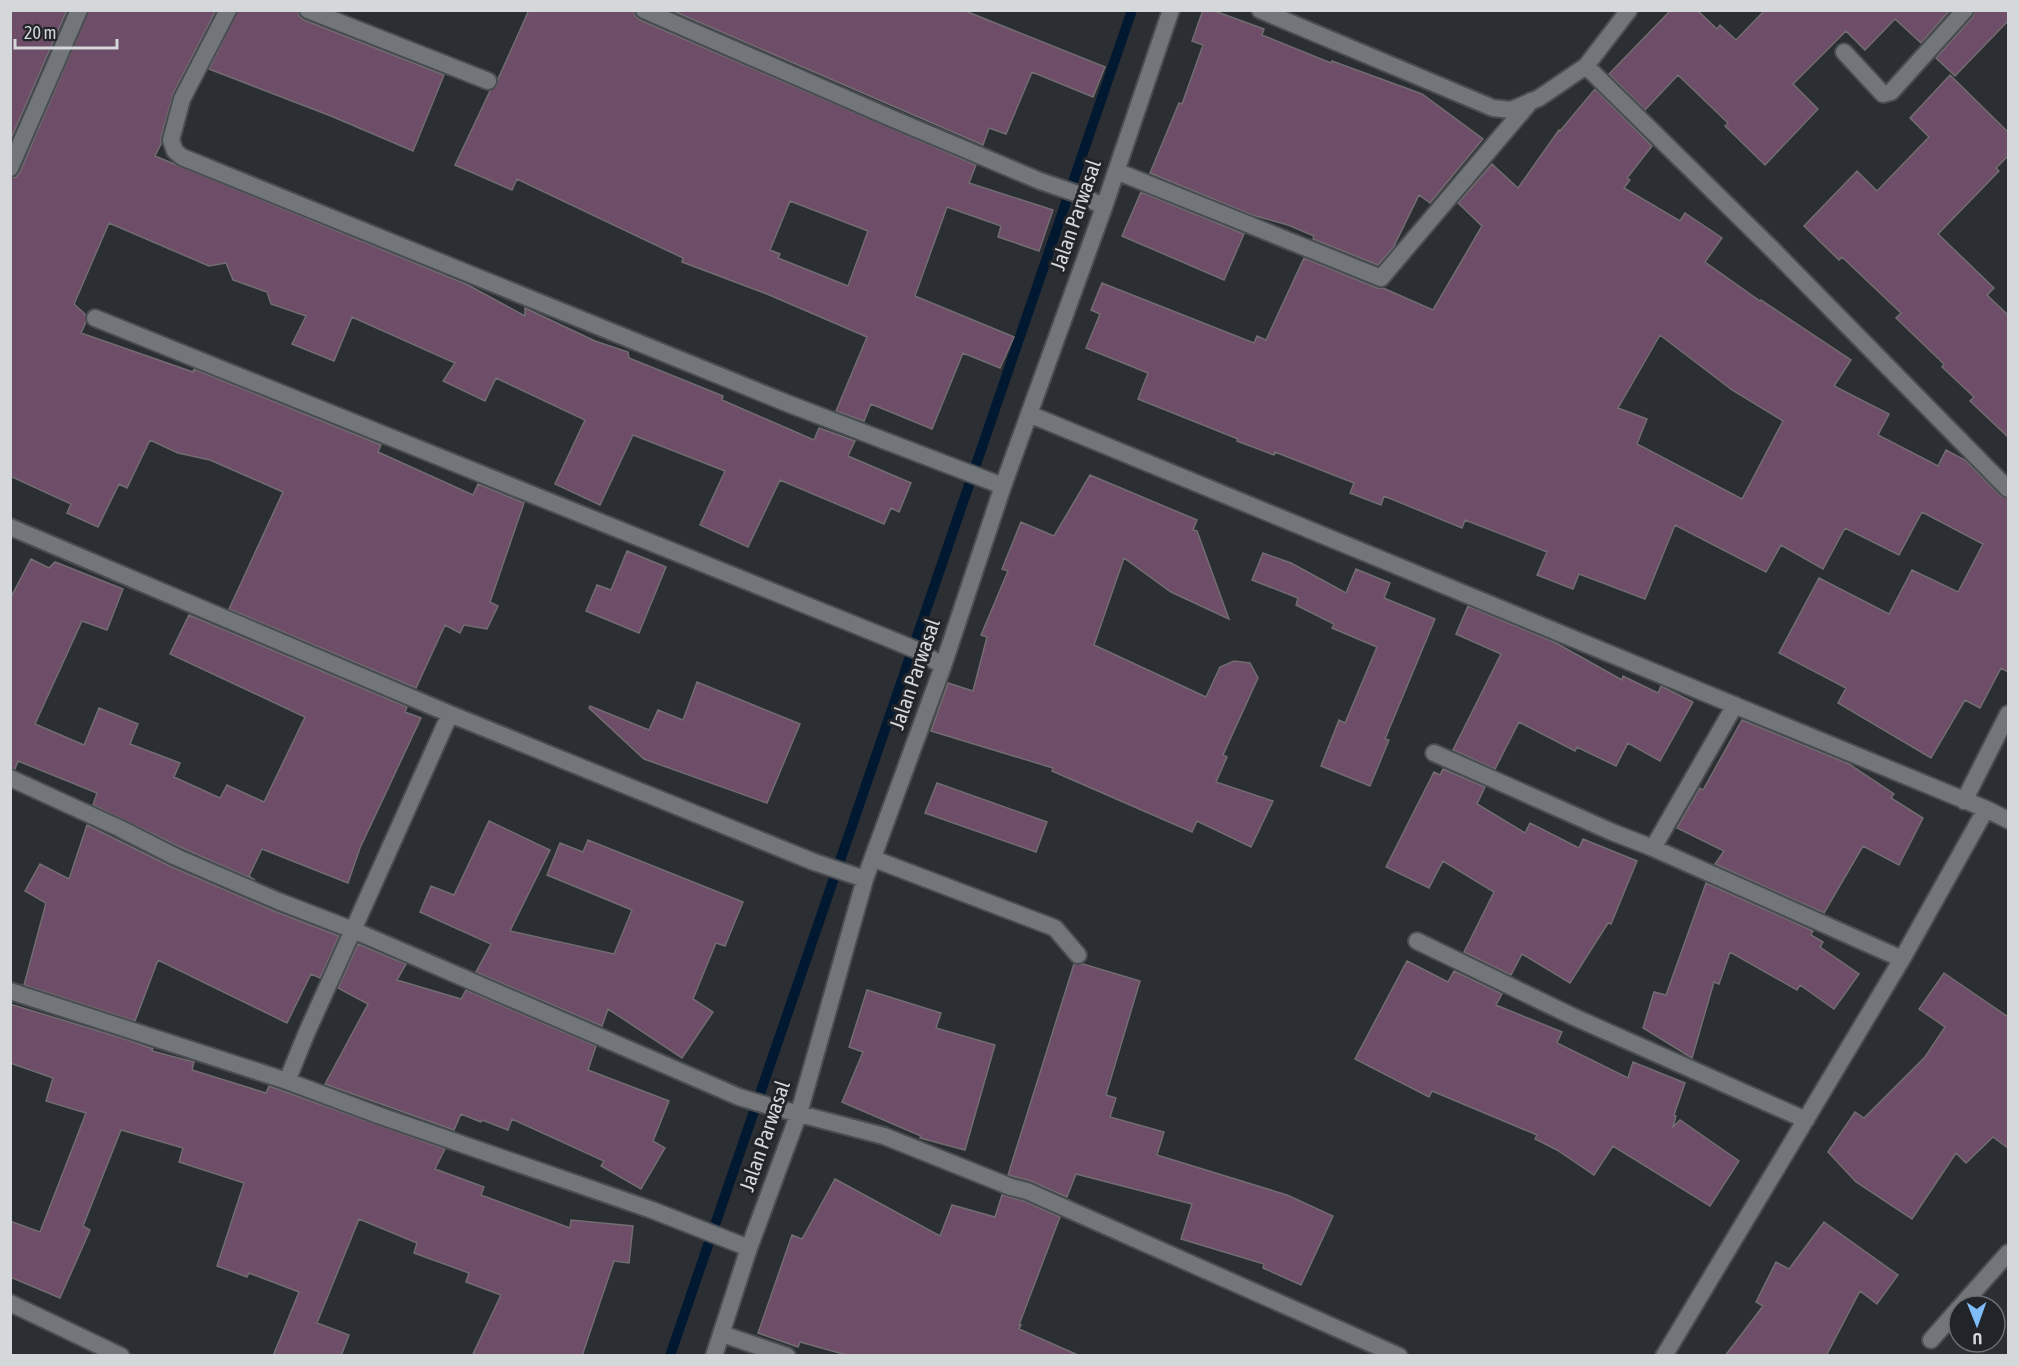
<svg xmlns="http://www.w3.org/2000/svg" width="2019" height="1366" viewBox="0 0 2019 1366" font-family="'Asap Condensed',sans-serif">
  <style>
    .lines { fill: none; stroke-linecap: round; stroke-linejoin: round }
    .stream { stroke: #011831; stroke-width: 10 }
    .building { fill: #6d4d67; stroke: #726d71; stroke-width: 1.5; fill-rule: evenodd }
    .service-casing { stroke: #494c50; stroke-width: 20 }
    .minor-casing { stroke: #494c50; stroke-width: 20 }
    .service { stroke: #72767b; stroke-width: 16 }
    .minor { stroke: #72767b; stroke-width: 16 }
    .labels { text-anchor: middle; stroke-width: 6; stroke-linejoin: round; paint-order: stroke }
    .street-label { font-size: 21px; fill: #d5d8da; stroke: #212428 }
  </style>
  <rect width="100%" height="100%" fill="#2b2e32"/>
  <g class="lines">
    <path class="stream" d="M 670,1356 L 1132,10"/>
  </g>
  <path class="building" d="M 10,10 L 67,10 L 10,141 Z
    M 89,10 L 216,10 L 173,94 L 161,137 L 161,144 L 155,156 L 468,285 L 525,316 L 525,308 L 595,341 L 628,352 L 629,358 L 723,396 L 722,400 L 814,440 L 819,428 L 855,441 L 848,456 L 911,483 L 899,512 L 891,508 L 884,524 L 780,480 L 748,547 L 700,525 L 725,471 L 633,435 L 600,505 L 555,484 L 585,420 L 496,378 L 485,401 L 443,381 L 455,363 L 352,317 L 334,361 L 292,344 L 306,316 L 271,304 L 267,292 L 233,280 L 226,263 L 209,266 L 109,223 L 74,304 L 85,314 L 86,322 L 81,333 L 193,372 L 194,369 L 381,445 L 378,452 L 473,495 L 478,484 L 524,503 L 490,602 L 498,606 L 487,629 L 464,625 L 460,633 L 445,625 L 416,688 L 229,609 L 283,492 L 210,460 L 178,453 L 150,440 L 127,488 L 119,484 L 98,527 L 67,513 L 71,504 L 10,476 L 10,178 L 16,177 L 20,172 Z
    M 238,10 L 298,10 L 299,16 L 304,20 L 444,75 L 413,151 L 331,116 L 209,69 Z
    M 529,10 L 634,10 L 635,16 L 640,20 L 976,165 L 969,183 L 1053,210 L 1039,251 L 998,237 L 1001,226 L 947,207 L 915,296 L 1014,337 L 1000,368 L 963,353 L 932,429 L 871,404 L 864,421 L 836,411 L 867,337 L 767,294 L 682,262 L 683,258 L 517,179 L 512,190 L 455,165 L 490,91 L 497,85 L 498,79 ZM 790,201 L 868,231 L 848,286 L 778,258 L 780,254 L 770,250 Z
    M 671,10 L 963,10 L 1105,67 L 1093,97 L 1032,72 L 1006,134 L 989,128 L 983,145 Z
    M 1203,10 L 1212,10 L 1264,29 L 1262,35 L 1331,63 L 1332,61 L 1422,94 L 1483,139 L 1430,203 L 1419,195 L 1393,248 L 1378,265 L 1313,239 L 1314,236 L 1288,225 L 1252,215 L 1150,173 L 1179,103 L 1182,104 L 1203,45 L 1192,41 Z
    M 1671,10 L 1697,10 L 1717,29 L 1720,25 L 1736,40 L 1765,10 L 1950,10 L 1921,43 L 1895,19 L 1865,50 L 1846,31 L 1793,84 L 1818,109 L 1765,165 L 1725,126 L 1728,123 L 1678,75 L 1645,110 L 1609,74 Z
    M 1975,10 L 2008,10 L 2008,21 L 1955,76 L 1936,58 L 1973,17 Z
    M 1950,75 L 2008,132 L 2008,156 L 1996,168 L 1999,171 L 1938,234 L 1994,288 L 1987,295 L 2008,315 L 2008,437 L 1970,401 L 1974,397 L 1942,367 L 1944,364 L 1896,318 L 1901,313 L 1842,257 L 1839,260 L 1804,226 L 1857,171 L 1877,191 L 1929,137 L 1910,118 Z
    M 1595,89 L 1652,146 L 1627,178 L 1630,180 L 1624,188 L 1680,221 L 1685,213 L 1722,238 L 1705,262 L 1760,301 L 1761,300 L 1851,360 L 1834,386 L 1889,414 L 1878,435 L 1938,466 L 1946,450 L 1965,460 L 2001,496 L 2008,499 L 2008,672 L 2001,668 L 1980,708 L 1965,700 L 1931,758 L 1838,703 L 1846,688 L 1779,653 L 1819,578 L 1889,614 L 1912,570 L 1958,592 L 1983,544 L 1922,512 L 1899,555 L 1845,528 L 1823,569 L 1781,545 L 1766,572 L 1675,525 L 1645,599 L 1579,574 L 1573,589 L 1537,575 L 1547,552 L 1465,520 L 1462,528 L 1384,496 L 1381,505 L 1350,493 L 1354,483 L 1275,452 L 1274,455 L 1237,441 L 1238,439 L 1138,399 L 1148,373 L 1086,348 L 1100,314 L 1091,310 L 1102,283 L 1254,343 L 1257,336 L 1266,340 L 1304,258 L 1377,288 L 1383,288 L 1433,310 L 1482,226 L 1458,203 L 1492,164 L 1518,188 L 1559,130 L 1560,131 ZM 1660,335 L 1732,390 L 1783,421 L 1742,499 L 1637,444 L 1647,419 L 1618,408 Z
    M 1141,192 L 1244,234 L 1224,280 L 1122,236 Z
    M 1090,475 L 1197,520 L 1193,530 L 1197,531 L 1229,619 L 1171,592 L 1124,558 L 1094,645 L 1206,697 L 1220,667 L 1234,661 L 1250,663 L 1258,678 L 1223,755 L 1227,757 L 1216,782 L 1273,801 L 1251,847 L 1197,821 L 1192,832 L 1052,771 L 1053,768 L 931,731 L 948,683 L 973,691 L 987,637 L 981,635 L 1008,571 L 1002,569 L 1021,522 L 1054,536 Z
    M 627,551 L 666,567 L 639,633 L 586,611 L 597,585 L 611,590 Z
    M 1263,553 L 1291,563 L 1346,593 L 1356,569 L 1390,583 L 1384,598 L 1435,619 L 1385,739 L 1389,740 L 1370,786 L 1321,766 L 1339,720 L 1345,723 L 1377,647 L 1332,628 L 1334,624 L 1296,605 L 1298,598 L 1252,580 Z
    M 31,559 L 49,568 L 55,562 L 123,589 L 107,630 L 82,621 L 35,724 L 84,745 L 99,708 L 138,724 L 130,744 L 180,763 L 174,777 L 220,798 L 227,785 L 264,802 L 305,717 L 170,654 L 189,615 L 407,707 L 405,712 L 421,718 L 360,848 L 348,883 L 262,849 L 249,876 L 255,880 L 180,847 L 93,805 L 97,793 L 18,761 L 15,769 L 10,768 L 10,599 Z
    M 1468,606 L 1556,643 L 1622,680 L 1623,676 L 1658,693 L 1661,686 L 1693,702 L 1660,761 L 1628,743 L 1616,766 L 1577,747 L 1575,751 L 1519,722 L 1495,769 L 1453,750 L 1501,654 L 1456,634 Z
    M 697,682 L 800,724 L 767,803 L 644,759 L 589,708 L 590,706 L 649,730 L 658,710 L 683,720 Z
    M 1742,720 L 1849,764 L 1894,794 L 1891,798 L 1923,818 L 1899,865 L 1863,846 L 1824,913 L 1715,864 L 1724,851 L 1677,828 L 1700,788 L 1703,790 Z
    M 1443,769 L 1485,787 L 1477,804 L 1525,833 L 1530,823 L 1579,848 L 1583,839 L 1637,861 L 1611,924 L 1608,923 L 1570,983 L 1522,954 L 1511,975 L 1464,952 L 1494,892 L 1443,861 L 1429,888 L 1386,867 L 1434,772 L 1440,775 Z
    M 937,783 L 1047,822 L 1036,852 L 925,813 Z
    M 489,821 L 550,850 L 510,931 L 614,954 L 632,910 L 547,875 L 560,843 L 583,852 L 588,840 L 743,902 L 725,946 L 716,943 L 693,999 L 713,1012 L 682,1058 L 608,1009 L 602,1026 L 476,972 L 491,944 L 420,912 L 431,886 L 454,895 Z
    M 87,825 L 172,867 L 274,911 L 339,936 L 320,978 L 311,974 L 287,1023 L 158,960 L 135,1021 L 24,985 L 46,903 L 25,891 L 40,864 L 69,879 Z
    M 1706,883 L 1813,931 L 1811,935 L 1823,942 L 1820,947 L 1859,974 L 1834,1009 L 1800,985 L 1797,990 L 1730,952 L 1719,984 L 1714,982 L 1692,1058 L 1643,1028 L 1654,992 L 1666,995 Z
    M 358,944 L 406,964 L 397,980 L 461,999 L 466,990 L 596,1046 L 588,1070 L 669,1101 L 653,1141 L 665,1148 L 641,1189 L 601,1166 L 604,1161 L 512,1119 L 508,1130 L 482,1120 L 481,1122 L 461,1114 L 454,1130 L 325,1084 L 368,1004 L 338,988 Z
    M 1407,961 L 1448,982 L 1454,971 L 1502,994 L 1496,1005 L 1562,1032 L 1557,1043 L 1628,1078 L 1633,1062 L 1685,1083 L 1674,1115 L 1676,1116 L 1673,1127 L 1680,1120 L 1739,1161 L 1710,1206 L 1613,1146 L 1594,1175 L 1557,1150 L 1535,1139 L 1537,1135 L 1432,1091 L 1429,1097 L 1355,1059 Z
    M 1074,964 L 1083,964 L 1140,981 L 1106,1095 L 1116,1098 L 1110,1117 L 1164,1132 L 1157,1155 L 1287,1195 L 1333,1216 L 1301,1285 L 1263,1268 L 1264,1264 L 1181,1239 L 1192,1204 L 1076,1174 L 1067,1197 L 1031,1181 L 1008,1175 Z
    M 1944,973 L 2008,1017 L 2008,1148 L 1993,1137 L 1966,1163 L 1956,1153 L 1912,1219 L 1856,1182 L 1828,1152 L 1855,1112 L 1864,1118 L 1925,1057 L 1945,1027 L 1919,1009 Z
    M 867,990 L 941,1013 L 936,1028 L 995,1045 L 965,1150 L 920,1138 L 921,1136 L 842,1102 L 863,1052 L 849,1047 Z
    M 10,1004 L 128,1040 L 153,1049 L 152,1051 L 194,1062 L 192,1070 L 266,1093 L 269,1086 L 445,1149 L 435,1169 L 484,1187 L 481,1195 L 570,1228 L 571,1220 L 633,1226 L 629,1263 L 614,1261 L 582,1356 L 472,1356 L 501,1295 L 466,1282 L 469,1273 L 414,1253 L 417,1243 L 359,1219 L 317,1323 L 349,1335 L 341,1356 L 273,1356 L 299,1292 L 249,1273 L 247,1277 L 217,1266 L 244,1183 L 179,1162 L 183,1148 L 121,1130 L 83,1226 L 90,1230 L 60,1298 L 10,1277 L 10,1221 L 40,1232 L 86,1113 L 46,1101 L 53,1078 L 10,1063 Z
    M 835,1179 L 940,1236 L 952,1205 L 995,1217 L 1002,1195 L 1024,1201 L 1060,1217 L 1019,1325 L 1021,1325 L 1019,1329 L 1080,1356 L 850,1356 L 800,1342 L 798,1347 L 758,1333 L 792,1235 L 802,1239 Z
    M 1824,1222 L 1898,1275 L 1877,1304 L 1860,1291 L 1826,1356 L 1725,1356 L 1763,1306 L 1756,1302 L 1776,1262 L 1789,1269 Z"/>
  <g class="lines">
    <g class="service-casing">
      <path id="service" d="M 874,859 L 1055,928 L 1078,955"/>
    </g>
    <g class="minor-casing">
      <path id="minor" d="M 228,10 L 182,99 L 171,140 L 175,151 L 182,157 L 789,404 L 1003,486
        M 308,10 L 488,81
        M 644,10 L 891,118 L 1040,181 L 1081,195 L 1104,207
        M 1260,10 L 1493,108 L 1511,110 L 1539,98 L 1586,66 L 1629,10
        M 1844,52 L 1883,94 L 1891,92 L 1965,10
        M 1586,66 L 1773,250 L 2008,489
        M 10,168 L 79,10
        M 1116,171 L 1381,278 L 1531,101
        M 95,318 L 885,637 L 919,651 L 943,666
        M 1029,414 L 1986,809 L 2008,820
        M 10,527 L 450,714 L 814,862 L 865,879
        M 450,714 L 353,930 L 739,1097 L 769,1106 L 884,1136 L 1011,1187 L 1027,1191 L 1399,1356
        M 1434,753 L 1612,832 L 1653,848 L 1902,959 L 1664,1356
        M 10,778 L 119,828 L 176,857 L 278,901 L 353,930 L 307,1032 L 287,1081
        M 1964,801 L 2008,714
        M 1653,848 L 1735,705
        M 1417,941 L 1574,1017 L 1806,1120
        M 1902,959 L 1986,809
        M 10,991 L 287,1081 L 378,1115 L 652,1210 L 749,1248
        M 10,1303 L 121,1356
        M 1961,1306 L 2008,1253
        M 722,1334 L 787,1356
        M 1931,1340 L 1959,1308
        M 714,1356 L 749,1248 L 799,1113 L 865,879 L 943,666 L 1003,486 L 1104,207 L 1171,10"/>
    </g>
    <use href="#service" class="service"/>
    <use href="#minor" class="minor"/>
  </g>
  <g class="labels">
    <g class="street-label">
      <text transform="translate(1076 215) rotate(-71)" y="7">Jalan Parwasal</text>
      <text transform="translate(915 674) rotate(-71)" y="7">Jalan Parwasal</text>
      <text transform="translate(765 1136) rotate(-71)" y="7">Jalan Parwasal</text>
    </g>
  </g>
  <rect width="2019" height="1366" fill="none" stroke="#d5d8da" stroke-width="24"/>
  <g transform="translate(1977 1324) rotate(179)"><circle r="28" fill="#212428" stroke="#696c6f" stroke-width="1.5"/>
  <path d="M0-4.5L10 22L0 15L-10 22Z" fill="#7ebdf9"/>
  <text y="-9" font-size="16" font-weight="bold" text-anchor="middle" fill="#d5d8da">U</text>
  </g>
  <path d="M15 39v9h102v-9" fill="none" stroke="#d5d8da" stroke-width="3"/>
  <text x="24" y="39" font-size="18" fill="#d5d8da" stroke="#212428" stroke-width="4.5" paint-order="stroke">20 m</text>
</svg>
